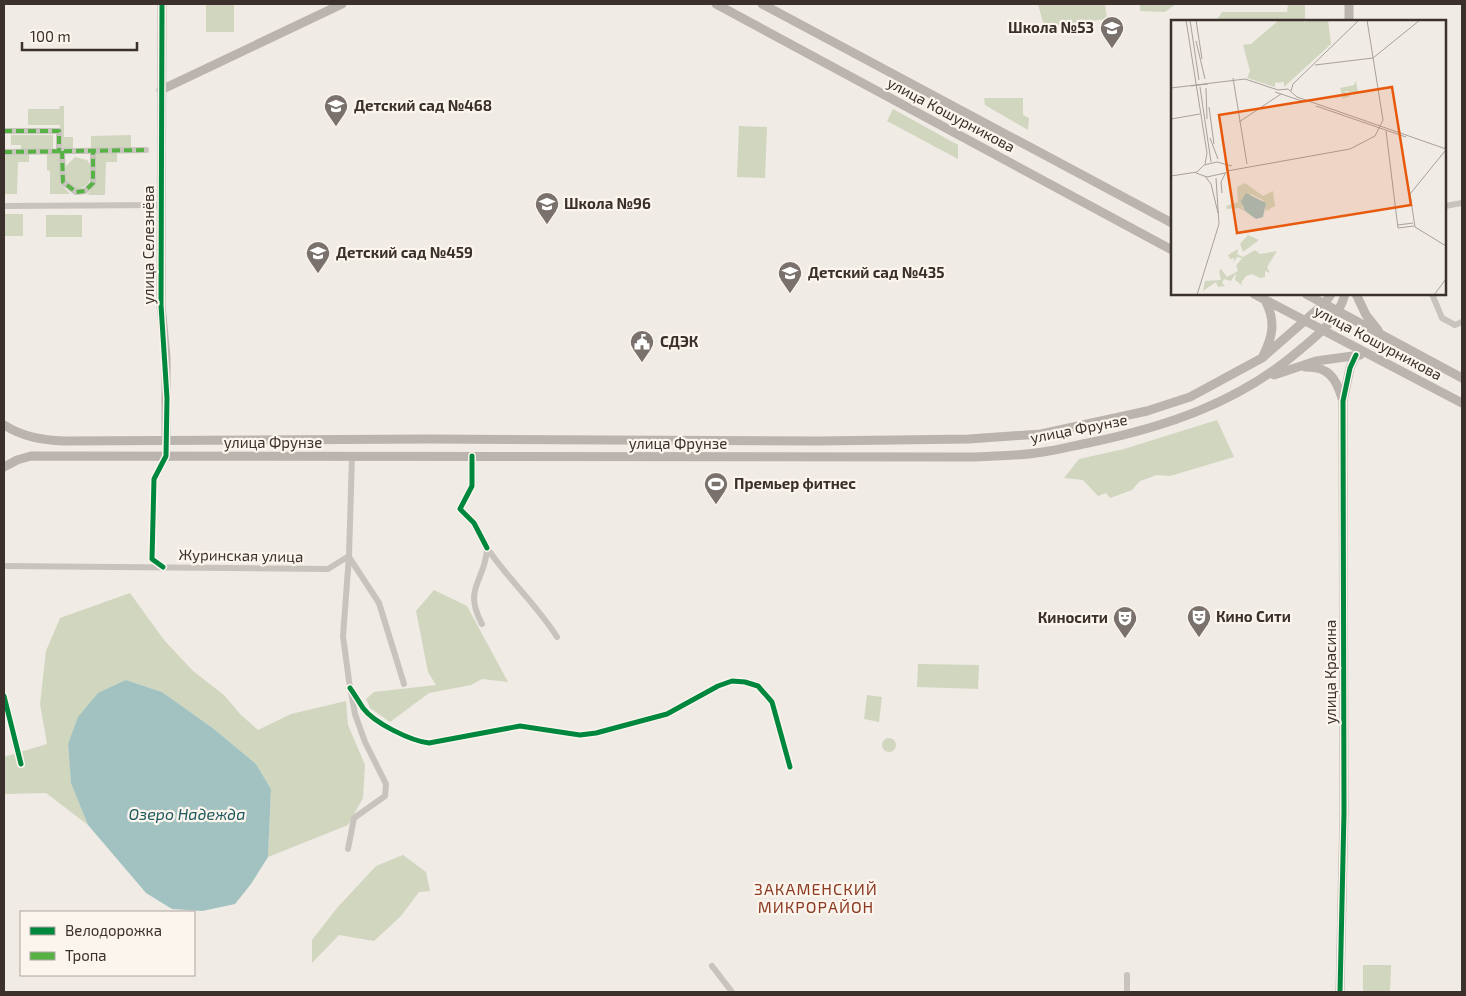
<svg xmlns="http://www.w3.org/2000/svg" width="1466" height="996" viewBox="0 0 1466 996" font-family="'Exo 2',sans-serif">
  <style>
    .green { fill: #d1d6bf }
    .water { fill: #a1c2c1 }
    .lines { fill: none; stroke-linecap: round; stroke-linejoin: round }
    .street { stroke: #c9c3be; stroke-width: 6 }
    .secondary { stroke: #bab3ae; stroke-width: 9 }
    .quiet { stroke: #57b246; stroke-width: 4; stroke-dasharray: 8 4; stroke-linecap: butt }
    .cycleway-casing { stroke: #fbf5ee; stroke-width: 8 }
    .cycleway { stroke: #00873e; stroke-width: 5 }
    .labels { text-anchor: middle; stroke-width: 4.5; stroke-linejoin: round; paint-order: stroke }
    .poi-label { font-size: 15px; font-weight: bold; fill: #3b302b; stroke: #fbf5ee; text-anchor: start }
    .street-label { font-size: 15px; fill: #3b302b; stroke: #fbf5ee }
    .water-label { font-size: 16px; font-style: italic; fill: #1f5a5e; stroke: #fbf5ee }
    .neighbourhood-label { font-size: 16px; letter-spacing: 1px; fill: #8c3b22; stroke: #fbf5ee }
    .inset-road { fill: none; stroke: #a8a09b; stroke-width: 1 }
    .view { fill: #e8590c; fill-opacity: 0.15; stroke: #e8590c; stroke-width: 2.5 }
    .inset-edge { fill: none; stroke: #3b302b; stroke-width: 2.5 }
  </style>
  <rect width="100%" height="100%" fill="#f0ebe5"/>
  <path class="green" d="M 206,4 L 234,4 L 234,32 L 206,32 Z
    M 1038,4 L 1105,4 L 1107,19 L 1058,25 L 1045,30 Z
    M 1140,4 L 1176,4 L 1165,12 L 1140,11 Z
    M 1288,4 L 1305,4 L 1305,21 L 1216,21 L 1222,12 L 1287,12 Z
    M 984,98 L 1023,98 L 1023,115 L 1029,118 L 1028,130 L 985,105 Z
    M 60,106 L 64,106 L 64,137 L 73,137 L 73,149 L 60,149 L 60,125 L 28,125 L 28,109 L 59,109 Z
    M 893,109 L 958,145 L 958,159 L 887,121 Z
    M 739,126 L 767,127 L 765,178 L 737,177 Z
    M 11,135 L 53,135 L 53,149 L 21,149 L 21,137 L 21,145 L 11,145 Z
    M 131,135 L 131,148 L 91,148 L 91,136 Z
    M 60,152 L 60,183 L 70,194 L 50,194 L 50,171 L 47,170 L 47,154 Z
    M 95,152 L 117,152 L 117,162 L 106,162 L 105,195 L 87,195 L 95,183 Z
    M 4,153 L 29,154 L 29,162 L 18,162 L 17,194 L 4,194 Z
    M 75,157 L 87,160 C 97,172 91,187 76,190 L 66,181 L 66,166 Z
    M 4,214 L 23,214 L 23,236 L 4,236 Z
    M 46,215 L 82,215 L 82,237 L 46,237 Z
    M 1217,420 L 1234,457 L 1170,476 L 1157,475 L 1140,481 L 1132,490 L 1110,498 L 1106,493 L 1098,496 L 1083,480 L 1064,478 L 1079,459 L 1124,449 Z
    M 434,590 L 467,606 L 508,682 L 482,679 L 471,685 L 429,693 L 390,722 L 370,708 L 366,699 L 374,692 L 436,685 L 428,672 L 416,611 Z
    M 130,593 L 164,640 L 193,671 L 224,695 L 240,714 L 258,730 L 291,714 L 346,701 L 348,725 L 365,765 L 363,798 L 348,825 L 268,857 L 271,789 L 256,764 L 214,729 L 162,692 L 126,680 L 68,744 L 71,782 L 88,825 L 46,793 L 4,794 L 4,757 L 47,744 L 40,704 L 46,651 L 60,618 Z
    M 918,664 L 979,665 L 978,689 L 917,687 Z
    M 867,695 L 882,697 L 879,722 L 864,719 Z
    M882 745a7 7 0 1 1 14 0a7 7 0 1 1-14 0Z
    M 403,855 L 426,872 L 430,891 L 419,892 L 401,916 L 374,941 L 339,935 L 312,963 L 312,940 L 337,908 L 376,866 Z
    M 1363,965 L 1391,965 L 1390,992 L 1363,992 Z"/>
  <path class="water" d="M 126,680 L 162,692 L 214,729 L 256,764 L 271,789 L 268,857 L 251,884 L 235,904 L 202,911 L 172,909 L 146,893 L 88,825 L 71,783 L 68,744 L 78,717 L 98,693 Z"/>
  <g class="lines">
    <path class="street" d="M 4,131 L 59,131 L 59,151
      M 62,151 L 63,182 L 76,192 L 85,191 L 93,183 L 93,151
      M 4,152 L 146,150
      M 4,206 L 162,205
      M 1445,206 L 1462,203
      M 1432,294 L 1442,318 L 1455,325 L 1462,322
      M 472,456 L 472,486 L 460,509 L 474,523 L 487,548
      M 349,557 L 379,603 L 404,684
      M 4,566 L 328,569 L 349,556 L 352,456
      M 163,567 L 152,559 L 154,479 L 166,456 L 166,440
      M 482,624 C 462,587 486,581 487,548 C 508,579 537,605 557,637
      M 350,688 C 355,695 359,702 363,708 C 374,723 411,741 429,743 L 520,726 L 580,735 L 596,733 L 667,714 L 718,686 L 732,681 L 745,682 L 758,686 L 772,702 L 790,767
      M 4,696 L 21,764
      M 348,849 L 354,818 L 385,796 L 386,784 L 365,742 L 355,714 L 349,681 L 343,636 L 349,556
      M 712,966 L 732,992
      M 1127,992 L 1127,975"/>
    <path class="secondary" d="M 162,4 L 161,305 L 166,357 L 166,440
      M 716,4 L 1172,250
      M 762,4 L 1172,223
      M 1349,21 L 1349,4
      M 161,90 L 342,4
      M 1254,294 L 1462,403
      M 1306,294 L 1462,378
      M 1356,294 L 1366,315 L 1378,330
      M 1263,356 C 1273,336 1276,321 1265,300
      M 1305,367 C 1328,366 1336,378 1342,398
      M 1274,375 L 1316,361 L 1360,355
      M 4,425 C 23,437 42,440 64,441 L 429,439 L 818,441 L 969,439 L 1041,434 L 1147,411 L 1190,397 L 1262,358 L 1325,303 L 1331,294
      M 4,467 L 17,460 L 31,456 L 971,457 C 995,456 1019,456 1043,452 C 1058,450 1073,446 1088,443 C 1166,427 1240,402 1301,349 C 1319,334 1339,318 1345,294
      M 1340,992 L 1344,812 L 1343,401 L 1350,368 L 1356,355"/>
    <path class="quiet" d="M 4,131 L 59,131 L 59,151
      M 62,151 L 63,182 L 76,192 L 85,191 L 93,183 L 93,151
      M 4,152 L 146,150"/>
    <g class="cycleway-casing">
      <path id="cycleway" d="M 162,4 L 161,305 L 167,398 L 166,456 L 154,479 L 152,559 L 163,567
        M 472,456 L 472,486 L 460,509 L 474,523 L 487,548
        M 350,688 C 355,695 359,702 363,708 C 374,723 411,741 429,743 L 520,726 L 580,735 L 596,733 L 667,714 L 718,686 L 732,681 L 745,682 L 758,686 L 772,702 L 790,767
        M 4,696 L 21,764
        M 1340,992 L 1344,812 L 1343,401 L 1350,368 L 1356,355"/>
    </g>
    <use href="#cycleway" class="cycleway"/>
  </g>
  <defs>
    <g id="school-pin" transform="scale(1.25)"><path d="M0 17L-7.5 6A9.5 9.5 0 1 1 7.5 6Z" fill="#7a716c" stroke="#fbf5ee"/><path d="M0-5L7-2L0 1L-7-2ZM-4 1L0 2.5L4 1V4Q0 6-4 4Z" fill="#fff"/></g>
    <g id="civic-pin" transform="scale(1.25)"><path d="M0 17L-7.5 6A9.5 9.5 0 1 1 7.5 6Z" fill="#7a716c" stroke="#fbf5ee"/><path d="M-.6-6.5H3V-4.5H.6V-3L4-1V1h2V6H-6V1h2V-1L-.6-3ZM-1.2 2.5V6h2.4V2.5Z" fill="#fff"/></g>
    <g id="stadium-pin" transform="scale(1.25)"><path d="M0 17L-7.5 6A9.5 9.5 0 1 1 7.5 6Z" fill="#7a716c" stroke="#fbf5ee"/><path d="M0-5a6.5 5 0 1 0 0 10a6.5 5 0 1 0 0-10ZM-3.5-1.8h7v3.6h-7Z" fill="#fff"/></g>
    <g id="theatre-pin" transform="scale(1.25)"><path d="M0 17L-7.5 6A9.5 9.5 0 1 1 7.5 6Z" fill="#7a716c" stroke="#fbf5ee"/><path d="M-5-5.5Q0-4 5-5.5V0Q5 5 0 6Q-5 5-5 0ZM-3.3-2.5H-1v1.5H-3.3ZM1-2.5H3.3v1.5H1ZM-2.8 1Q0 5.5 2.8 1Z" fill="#fff"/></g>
  </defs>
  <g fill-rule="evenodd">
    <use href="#school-pin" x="1112" y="28"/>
    <use href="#school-pin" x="336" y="106"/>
    <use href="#school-pin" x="547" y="204"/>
    <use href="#school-pin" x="318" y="253"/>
    <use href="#school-pin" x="790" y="273"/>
    <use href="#civic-pin" x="642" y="342"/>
    <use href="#stadium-pin" x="716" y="484"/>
    <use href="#theatre-pin" x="1199" y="617"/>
    <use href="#theatre-pin" x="1125" y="618"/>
  </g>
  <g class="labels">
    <g class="poi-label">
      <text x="1094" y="33" text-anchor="end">Школа №53</text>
      <text x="354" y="111">Детский сад №468</text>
      <text x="564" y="209">Школа №96</text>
      <text x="336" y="258">Детский сад №459</text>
      <text x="808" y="278">Детский сад №435</text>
      <text x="660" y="347">СДЭК</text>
      <text x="734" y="489">Премьер фитнес</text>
      <text x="1216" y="622">Кино Сити</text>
      <text x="1108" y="623" text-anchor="end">Киносити</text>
    </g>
    <g class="street-label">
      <text transform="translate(951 115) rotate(28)" y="5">улица Кошурникова</text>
      <text transform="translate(149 245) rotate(-90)" y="5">улица Селезнёва</text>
      <text transform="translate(1378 343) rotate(28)" y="5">улица Кошурникова</text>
      <text transform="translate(1079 429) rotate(-11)" y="5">улица Фрунзе</text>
      <text x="273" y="448">улица Фрунзе</text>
      <text x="678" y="449">улица Фрунзе</text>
      <text transform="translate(241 556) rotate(1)" y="5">Журинская улица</text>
      <text transform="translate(1331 672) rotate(-90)" y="5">улица Красина</text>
    </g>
    <g class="water-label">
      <text x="187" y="820">Озеро Надежда</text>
    </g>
    <g class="neighbourhood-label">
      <text x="816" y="895">ЗАКАМЕНСКИЙ<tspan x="816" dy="18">МИКРОРАЙОН</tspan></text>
    </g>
  </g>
  <g transform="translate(1171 20)">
    <rect width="275" height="275" fill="#f0ebe5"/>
    <path d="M 108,0 L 133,0 L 133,3 L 135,0 L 157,0 L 160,24 L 113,67 L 113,62 L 104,63 L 104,67 L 76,58 L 79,51 L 72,25 L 80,24 ZM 185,61 L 187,73 L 173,71 L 179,76 L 172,79 L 169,68 L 183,65 ZM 74,163 L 92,176 L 102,171 L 104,186 L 95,191 L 92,180 L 80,174 L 71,186 L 74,191 L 68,188 L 56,189 L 55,186 L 67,182 L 66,167 ZM 77,215 L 88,220 L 72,232 L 69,224 ZM 67,229 L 66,234 L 72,237 L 84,230 L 89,234 L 106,231 L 96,247 L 99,253 L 94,251 L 94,257 L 89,258 L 81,254 L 75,256 L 70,263 L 72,266 L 64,260 L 65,253 L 60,261 L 53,259 L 51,263 L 54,266 L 47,267 L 45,262 L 32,271 L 34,261 L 50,260 L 48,251 L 50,249 L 56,257 L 67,251 L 65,246 L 71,238 L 66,237 L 62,243 L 63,238 L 59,239 L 57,235 Z" fill="#d1d6bf"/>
    <path d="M 75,173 L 95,183 L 92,197 L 85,199 L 74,191 L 70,181 Z" fill="#a1c2c1"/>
    <path class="inset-road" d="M 15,0 L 36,133 L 34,144M 19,0 L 28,60M 25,0 L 31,39M 25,21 L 34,59M 144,45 L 202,38 L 249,0M 62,58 L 76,144M 20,66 L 37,64M 29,67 L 40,142M 0,68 L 74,59 L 107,70 L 117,69 L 126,77 L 275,129M 35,68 L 36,99M 120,71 L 122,64 L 188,0M 104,72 L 131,81M 145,86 L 235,117M 38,87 L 43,124M 0,99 L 29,94M 68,102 L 110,74M 215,111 L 227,208 L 243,206M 39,118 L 47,139M 274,131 L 239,174 L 244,207 L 275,226M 56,151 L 179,129 L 204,116 L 212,100 L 196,0M 25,153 L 36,157 L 54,153M 0,156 L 26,152 L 33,145 L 46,142 L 61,146M 34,156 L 40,164 L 47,193M 51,173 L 50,162 L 55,152M 227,205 L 242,203M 26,275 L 48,204 L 45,158M 263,275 L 275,259"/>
    <path class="view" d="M 221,67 L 240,185 L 66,213 L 48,95 Z"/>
    <rect width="275" height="275" class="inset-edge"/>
  </g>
  <rect width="1466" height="996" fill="none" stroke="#3b302b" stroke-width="10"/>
  <rect x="20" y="911" width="175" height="65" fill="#fbf5ee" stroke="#aea6a0"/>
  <rect x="30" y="927" width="25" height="8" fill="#00873e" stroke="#aea6a0"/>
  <text x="65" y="936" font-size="15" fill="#3b302b">Велодорожка</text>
  <rect x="30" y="952" width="25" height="8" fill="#57b246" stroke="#aea6a0"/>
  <text x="65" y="961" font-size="15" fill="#3b302b">Тропа</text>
  <path d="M22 42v8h115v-8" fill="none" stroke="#3b302b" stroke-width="2.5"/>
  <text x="30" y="42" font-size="15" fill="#3b302b" stroke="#fbf5ee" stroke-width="4" paint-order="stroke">100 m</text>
</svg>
